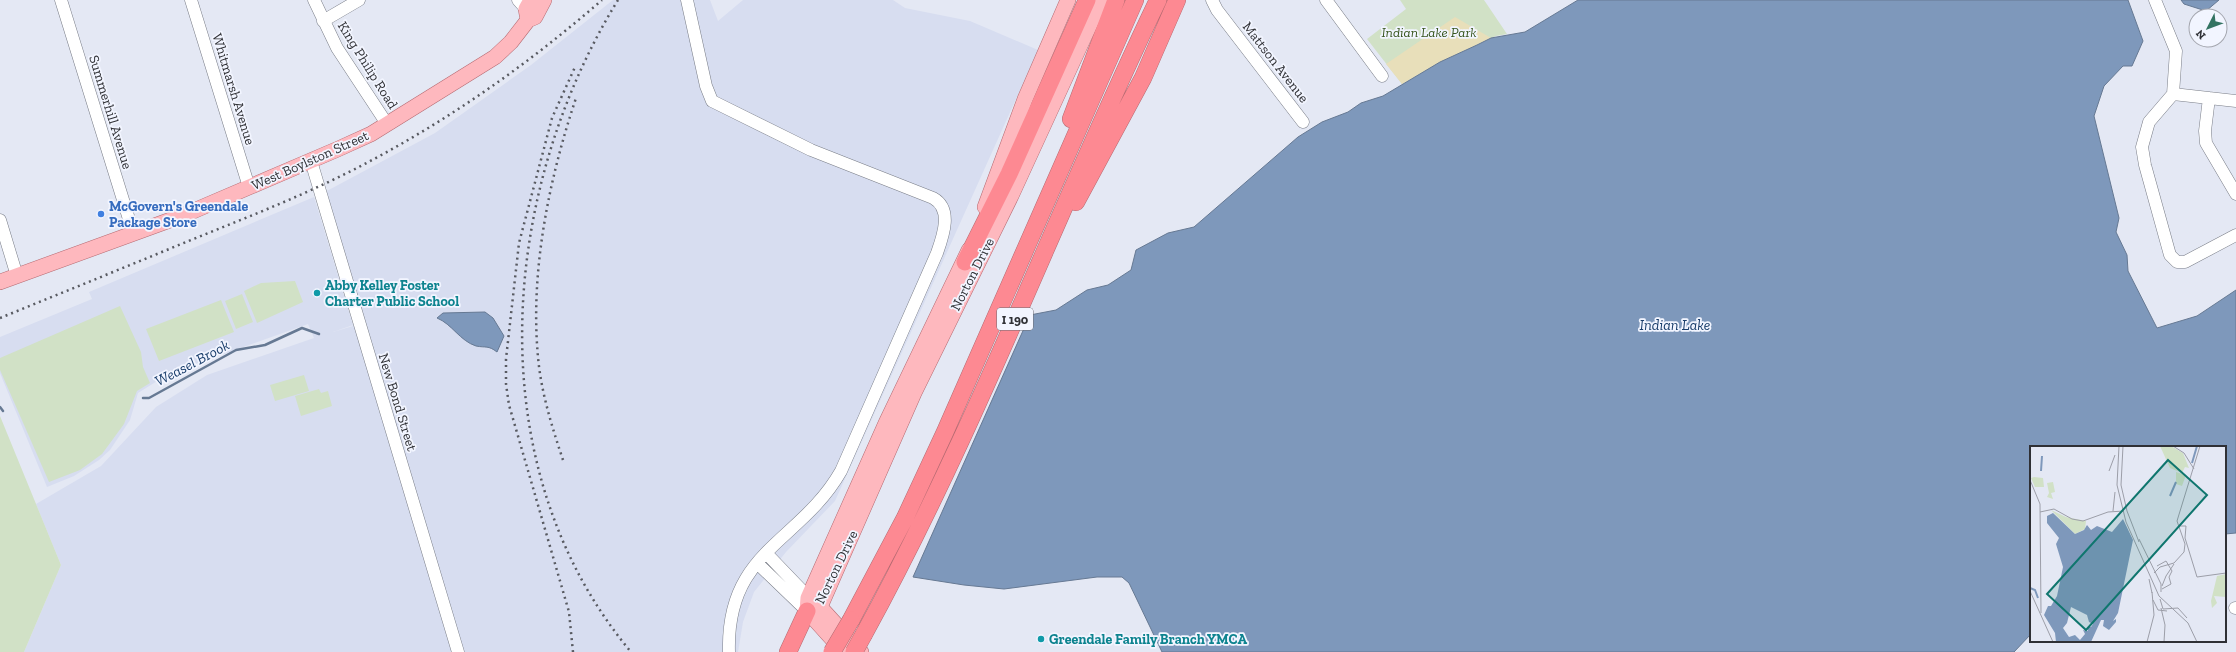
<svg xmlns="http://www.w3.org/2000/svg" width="2236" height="652" viewBox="0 0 2236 652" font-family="'Zilla Slab',serif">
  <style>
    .built { fill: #d7ddf0 }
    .green { fill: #d1e1c6 }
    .sand { fill: #e8dfba }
    .water { fill: #7e98bb; stroke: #667993 }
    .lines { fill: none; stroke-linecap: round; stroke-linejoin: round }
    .stream { stroke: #667993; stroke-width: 2.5 }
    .minor-casing { stroke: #797d87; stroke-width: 13 }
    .major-casing { stroke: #b56a71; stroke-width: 16 }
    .highway-casing { stroke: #b56a71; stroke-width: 18 }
    .minor { stroke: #fff; stroke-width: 12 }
    .major { stroke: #feb8be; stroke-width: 15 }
    .highway { stroke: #fd8992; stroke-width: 17 }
    .rail { stroke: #585a61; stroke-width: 2.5; stroke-dasharray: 2 4; stroke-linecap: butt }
    .highway-bridge-casing { stroke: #b56a71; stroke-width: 18; stroke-linecap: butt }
    .highway-bridge { stroke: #fd8992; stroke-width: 17 }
    .shop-dot { fill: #3f7fe0; stroke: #f2f5ff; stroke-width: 1.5 }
    .culture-dot { fill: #0f9aa8; stroke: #f2f5ff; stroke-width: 1.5 }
    .labels { text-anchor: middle; stroke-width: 3.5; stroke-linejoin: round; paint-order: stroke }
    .shield { fill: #f2f5ff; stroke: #6a6b72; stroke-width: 1 }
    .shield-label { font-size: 13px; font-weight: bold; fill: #2f3035 }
    .park-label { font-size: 14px; font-style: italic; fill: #36541c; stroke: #f2f5ff }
    .street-label { font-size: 14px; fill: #2f3035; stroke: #f2f5ff }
    .shop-label { font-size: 14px; font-weight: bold; fill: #366cbe; stroke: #f2f5ff; text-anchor: start }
    .culture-label { font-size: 14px; font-weight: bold; fill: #0d838f; stroke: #f2f5ff; text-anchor: start }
    .water-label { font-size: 15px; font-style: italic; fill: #193d6b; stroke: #f2f5ff }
    .inset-river { fill: none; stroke: #7e98bb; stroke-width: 2 }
    .inset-road { fill: none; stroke: #9c9ea8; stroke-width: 1 }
    .view { fill: #0f766e; fill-opacity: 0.15; stroke: #0f766e; stroke-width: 2 }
    .inset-edge { fill: none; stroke: #2f3035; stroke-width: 2 }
  </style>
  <rect width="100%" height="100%" fill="#e4e8f4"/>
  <path class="built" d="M 613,0 L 710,0 L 718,21 L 743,0 L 893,0 L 905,8 L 970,21 L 1038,50 L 835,501 L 786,552 L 754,592 L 743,622 L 738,652 L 24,652 L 61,565 L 36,504 L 101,466 L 156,407 L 207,375 L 314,338 L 308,324 L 170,373 L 138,393 L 130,420 L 110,450 L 99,460 L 74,476 L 47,487 L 0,373 L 0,337 L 92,299 L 89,292 L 314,197 L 353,325 L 333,332 L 363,323 L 325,192 L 435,133 L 531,65 Z"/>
  <path class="green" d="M 1400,0 L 1484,0 L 1507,34 L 1496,36 L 1440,62 L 1402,84 L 1367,39 L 1406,9 Z
    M 295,281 L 303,302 L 257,323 L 244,291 L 261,283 Z
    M 242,294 L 253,322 L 236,329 L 225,301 Z
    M 221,300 L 234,332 L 159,361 L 146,329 Z
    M 120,306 L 141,352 L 143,367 L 150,383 L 137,391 L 124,424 L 102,454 L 80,470 L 49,482 L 0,370 L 0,358 Z
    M 304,375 L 309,391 L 275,401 L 270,385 Z
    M 319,389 L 321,393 L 328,391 L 332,406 L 301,416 L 295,396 Z
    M 0,416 L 61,565 L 24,652 L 0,652 Z"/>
  <path class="sand" d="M 1455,17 L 1491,38 L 1440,62 L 1402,84 L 1386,64 Z"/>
  <path class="water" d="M 1578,0 L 2128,0 L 2143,41 L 2132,66 L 2123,66 L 2104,86 L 2094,116 L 2119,218 L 2116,232 L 2127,255 L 2128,271 L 2157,328 L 2197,316 L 2236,290 L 2236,533 L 2225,534 L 2225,447 L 2031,447 L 2031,634 L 2014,652 L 1162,652 L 1129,583 L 1122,577 L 1097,577 L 1004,589 L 964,585 L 913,577 L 1030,315 L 1056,310 L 1087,290 L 1108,285 L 1131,270 L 1136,250 L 1168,233 L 1194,227 L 1298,137 L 1322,122 L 1348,112 L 1361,103 L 1383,96 L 1440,62 L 1477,45 L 1491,38 L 1525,32 Z
    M 2181,0 L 2219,0 L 2206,11 L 2184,4 Z
    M 485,312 L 493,318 L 504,336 L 497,352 C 488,345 486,348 476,346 C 460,341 452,324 437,318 L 443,313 Z"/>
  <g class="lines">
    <path class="stream" d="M 143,398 L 149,398 L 236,350 L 265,345 L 302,328 L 319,334
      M 0,407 L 3,411"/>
    <g class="minor-casing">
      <path id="minor" d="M 61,0 L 133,232
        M 191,0 L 249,187
        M 314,0 L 337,48 L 387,124
        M 518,0 L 526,9
        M 687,0 L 706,86 L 712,101 L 811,150 L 933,198 C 953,209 943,236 937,253 L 841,471 C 800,543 726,550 729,652
        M 1212,0 L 1217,10 L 1303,122
        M 1326,0 L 1382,76
        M 2155,0 L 2176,51 L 2173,94 L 2149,122 L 2142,147 L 2145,165 L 2170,255 L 2177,262 L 2185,262 L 2236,235
        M 323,21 L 359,0
        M 2173,94 L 2236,101
        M 2209,98 L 2205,131 L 2206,143 L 2236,194
        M 311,161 L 458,652
        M 0,220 L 17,276
        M 766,553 L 813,602
        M 757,563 L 807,611
        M 2235,608 L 2236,608"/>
    </g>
    <g class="major-casing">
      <path id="major" d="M 528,20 L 526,9 L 531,0
        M 985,207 L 1025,99 L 1068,0
        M 0,282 L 184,215 L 338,149 L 371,134 L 495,57 L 511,42 L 528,20 L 535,17 L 544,0
        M 820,607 L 861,652
        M 807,611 L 820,607 L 914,393 L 1011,196 L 1101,0
        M 807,611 L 808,598 L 886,423 L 969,250
        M 807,611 L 844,652"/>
    </g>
    <g class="highway-casing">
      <path id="highway" d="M 1071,119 L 1116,0
        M 1076,202 L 1143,78 L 1177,0
        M 965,262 L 1009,174 L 1087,0
        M 851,620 L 905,518 L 945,432 L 1135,0
        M 864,634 C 976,430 1057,210 1158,0
        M 788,652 L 807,611"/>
    </g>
    <use href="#minor" class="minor"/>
    <use href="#major" class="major"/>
    <use href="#highway" class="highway"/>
    <path class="rail" d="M 618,0 C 498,195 478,469 631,652
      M 0,318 C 64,292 128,266 191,240 C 253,215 315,191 374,159 C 456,115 532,61 602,0
      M 563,460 C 552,427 541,392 538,357 C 530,271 549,179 576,98
      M 573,652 L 569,612 L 509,405 L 506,384 L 506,359 L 519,243 L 552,118 L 575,67"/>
    <g class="highway-bridge-casing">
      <path id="highway-bridge" d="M 832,652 L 851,620
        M 854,652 L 864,634"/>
    </g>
    <use href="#highway-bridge" class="highway-bridge"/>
  </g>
  <circle class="shop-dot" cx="101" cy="214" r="4"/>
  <g class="culture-dot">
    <circle cx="317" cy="293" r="4"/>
    <circle cx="1041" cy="639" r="4"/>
  </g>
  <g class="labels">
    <rect class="shield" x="997" y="308" width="36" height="22" rx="3"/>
    <g class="shield-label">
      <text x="1015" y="324">I 190</text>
    </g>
    <g class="park-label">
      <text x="1429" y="37">Indian Lake Park</text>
    </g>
    <g class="street-label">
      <text transform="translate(1276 62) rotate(52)" y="5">Mattson Avenue</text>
      <text transform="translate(368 65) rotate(58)" y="5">King Philip Road</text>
      <text transform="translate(234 89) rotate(73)" y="5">Whitmarsh Avenue</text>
      <text transform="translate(111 112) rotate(73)" y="5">Summerhill Avenue</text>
      <text transform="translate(310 160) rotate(-24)" y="5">West Boylston Street</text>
      <text transform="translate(972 274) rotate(-63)" y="5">Norton Drive</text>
      <text transform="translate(398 402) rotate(73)" y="5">New Bond Street</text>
      <text transform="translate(836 567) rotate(-64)" y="5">Norton Drive</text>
    </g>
    <g class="shop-label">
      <text x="109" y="211">McGovern's Greendale<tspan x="109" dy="16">Package Store</tspan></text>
    </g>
    <g class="culture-label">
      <text x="325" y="290">Abby Kelley Foster<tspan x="325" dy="16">Charter Public School</tspan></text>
      <text x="1049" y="644">Greendale Family Branch YMCA</text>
    </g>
    <g class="water-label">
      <text x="1675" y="330">Indian Lake</text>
      <text transform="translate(192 363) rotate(-28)" y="5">Weasel Brook</text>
    </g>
  </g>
  <g transform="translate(2030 446)">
    <rect width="196" height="196" fill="#e4e8f4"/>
    <path d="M 130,0 L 141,0 L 153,7 L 159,22 L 155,21 L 152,27 L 140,22 ZM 146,26 L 156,29 L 152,40 L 146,38 ZM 4,31 L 13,32 L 14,41 L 5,41 L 1,32 ZM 23,36 L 25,46 L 21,47 L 23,53 L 17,51 L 19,47 L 17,37 ZM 21,64 L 36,71 L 56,75 L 55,83 L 45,88 ZM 196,128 L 196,151 L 184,150 L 187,157 L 182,162 L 181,155 L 187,130 Z" fill="#d1e1c6"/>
    <path d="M 23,67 L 45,88 L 54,84 L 57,79 L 61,84 L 67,80 L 82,86 L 93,73 L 103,94 L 88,167 L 83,175 L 86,173 L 86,176 L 79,184 L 73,180 L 74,174 L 71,174 L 61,196 L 26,196 L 25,187 L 14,169 L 18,160 L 21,160 L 27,150 L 33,121 L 26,98 L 29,92 L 17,77 L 17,70 ZM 41,161 L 57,169 L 59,176 L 63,178 L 61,181 L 57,181 L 58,185 L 53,184 L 55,188 L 50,194 L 45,189 L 39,191 L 33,182 L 37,177 Z" fill="#7e98bb" fill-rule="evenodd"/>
    <path class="inset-river" d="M 162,17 L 167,0M 11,25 L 12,10M 140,50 L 146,36M 0,142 L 5,144 L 8,152"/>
    <path class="inset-road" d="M 89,0 L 87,39 L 96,76 L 129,150 L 158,177 L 167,196M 93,0 L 91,39 L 97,65M 143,0 L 154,7 L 164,23M 79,25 L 85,9M 0,34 L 10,58 L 11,167M 83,65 L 85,46M 97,65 L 109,96M 10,66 L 24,63 L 42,73 L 53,75 L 78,66 L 94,65M 148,80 L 156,80 L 155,92 L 167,131 L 196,127M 109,93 L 131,138 L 131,146M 127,120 L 136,115 L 142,125 L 139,131 L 141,138 L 132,143M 124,127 L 130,121 L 144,117 L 154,106 L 155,98 L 147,75 L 170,0M 119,133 L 122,147M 132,140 L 136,130 L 144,118M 0,145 L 23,196M 130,153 L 133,163 L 148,162 L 157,172M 123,154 L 128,164 L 137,165M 131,162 L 135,179 L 134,196M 117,196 L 124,169 L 122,146"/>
    <path class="view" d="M 138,14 L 177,49 L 56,184 L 17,148 Z"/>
    <rect width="196" height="196" class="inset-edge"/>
  </g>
  <g transform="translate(2208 28) rotate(228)"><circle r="19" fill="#f2f5ff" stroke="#a4a6ae"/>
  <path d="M0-3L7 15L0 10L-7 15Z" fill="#337362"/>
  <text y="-6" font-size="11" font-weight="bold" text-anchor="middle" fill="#2f3035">N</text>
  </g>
</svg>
